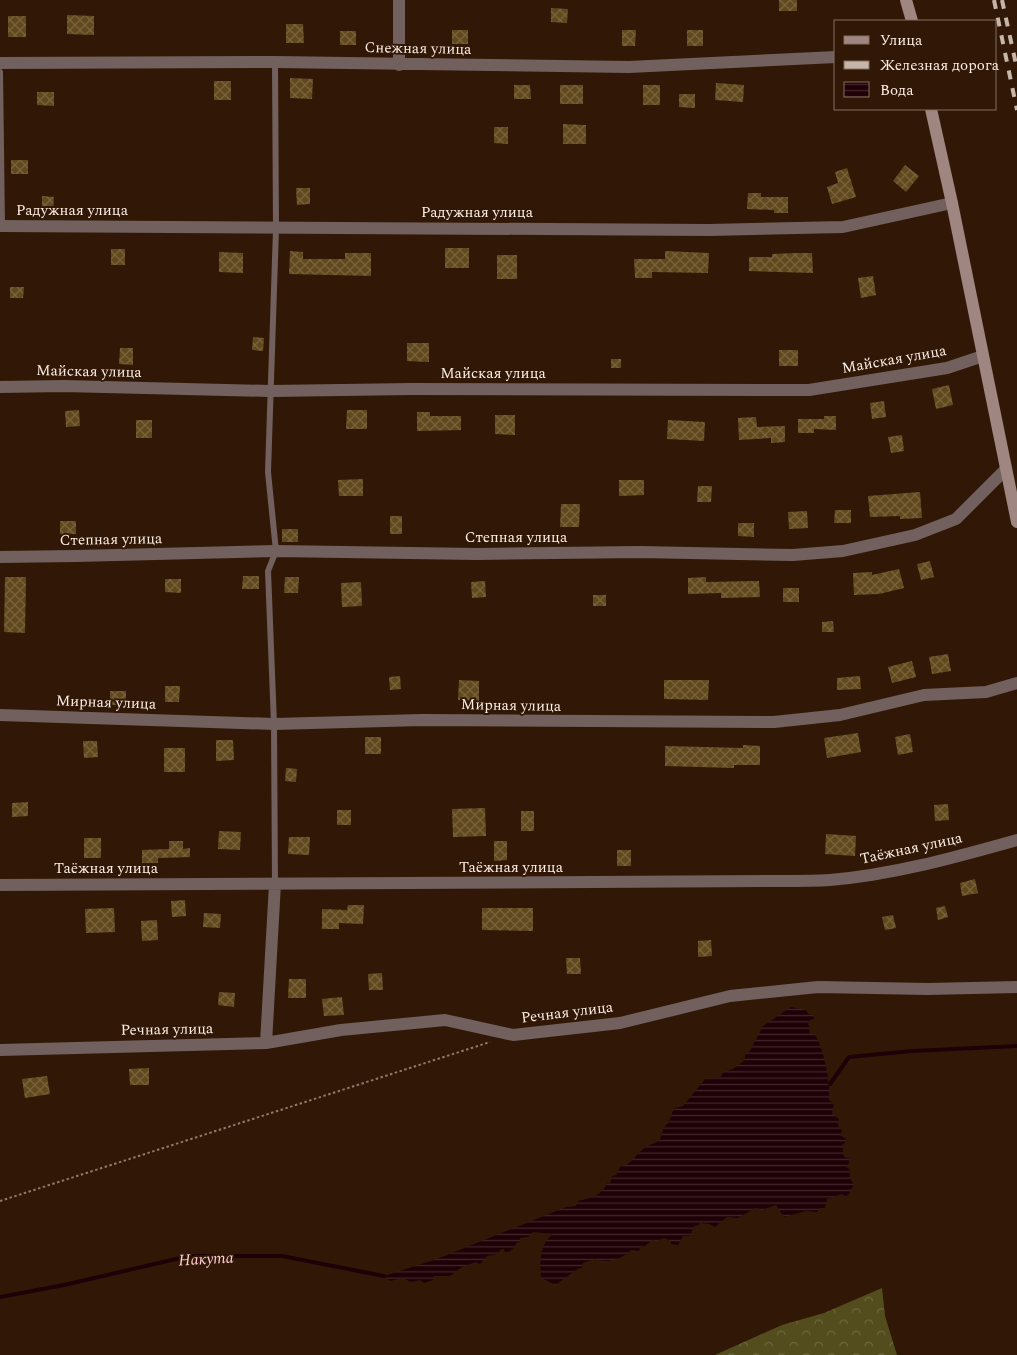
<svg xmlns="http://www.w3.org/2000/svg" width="1017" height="1355" viewBox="0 0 1017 1355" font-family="Spectral,serif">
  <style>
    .forest { fill: url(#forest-crowns) }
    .water { fill: url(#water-rules) }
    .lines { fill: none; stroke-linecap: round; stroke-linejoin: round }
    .stream { stroke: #1f0007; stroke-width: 4 }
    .building { fill: url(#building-cross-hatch) }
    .path { stroke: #8e796c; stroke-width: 2; stroke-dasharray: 2.5 2.5; stroke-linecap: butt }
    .lane { stroke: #71605d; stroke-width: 6 }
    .street { stroke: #71605d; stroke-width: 12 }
    .secondary { stroke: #a08681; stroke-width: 12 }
    .rail { stroke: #c6b5a9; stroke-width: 4; stroke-dasharray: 9 9; stroke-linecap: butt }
    .labels { text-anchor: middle; stroke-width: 4; stroke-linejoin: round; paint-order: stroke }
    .street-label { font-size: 15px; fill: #fdeee5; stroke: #311806 }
    .water-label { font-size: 16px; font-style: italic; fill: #ffcdd6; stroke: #311806 }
  </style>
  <defs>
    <pattern id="forest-crowns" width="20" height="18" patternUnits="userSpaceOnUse" patternTransform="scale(1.25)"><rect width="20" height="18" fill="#534d1d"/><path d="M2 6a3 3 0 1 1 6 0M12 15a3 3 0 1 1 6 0" fill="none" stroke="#6d673e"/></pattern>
    <pattern id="water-rules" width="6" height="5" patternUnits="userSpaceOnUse" patternTransform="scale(1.25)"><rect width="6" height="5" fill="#1f0007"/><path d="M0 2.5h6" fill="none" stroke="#40262b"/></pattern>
    <pattern id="building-cross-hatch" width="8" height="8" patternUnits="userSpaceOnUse" patternTransform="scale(1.25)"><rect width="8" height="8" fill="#61481d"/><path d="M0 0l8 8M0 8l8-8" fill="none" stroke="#79633e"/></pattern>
  </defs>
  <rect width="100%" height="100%" fill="#311806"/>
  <path class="forest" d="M 882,1288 L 885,1316 L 897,1355 L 715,1355 L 782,1325 L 824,1313 Z"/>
  <path class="water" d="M 791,1007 L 806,1010 L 808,1014 L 813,1015 L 814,1019 L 810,1020 L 808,1024 L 810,1027 L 809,1031 L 810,1034 L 815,1034 C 825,1054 830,1078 829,1100 L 834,1103 L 832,1114 L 839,1119 L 838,1125 L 842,1131 L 840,1135 L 846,1139 L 845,1143 L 842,1145 L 844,1157 L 849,1158 L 849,1163 L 846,1166 L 850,1170 L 850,1179 L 854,1184 L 849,1194 L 846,1197 L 842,1194 L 827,1199 L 825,1208 L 819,1208 L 817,1212 L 806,1211 L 784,1217 L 776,1205 L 762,1210 L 755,1208 L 738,1218 L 727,1217 L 715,1227 L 709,1224 L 700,1223 L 699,1225 L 694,1226 L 690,1236 L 683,1236 L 678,1245 L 671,1244 L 671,1241 L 664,1238 L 656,1241 L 652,1240 L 645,1246 L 641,1246 L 639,1251 L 631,1250 C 622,1259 608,1264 595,1259 L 583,1263 L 582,1268 L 577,1269 L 556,1285 L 541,1278 C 540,1262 539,1244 553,1234 L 533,1232 L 528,1237 L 520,1238 L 520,1242 L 516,1243 L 515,1247 L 509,1252 L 505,1252 L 504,1249 L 500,1250 L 498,1254 L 487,1256 L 480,1264 L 476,1262 L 462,1267 L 450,1276 L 434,1276 L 433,1280 L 424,1283 L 420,1280 L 411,1282 L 403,1278 L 390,1281 L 384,1276 L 437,1259 L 566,1207 L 576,1206 L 578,1201 C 591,1198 602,1196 607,1183 L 610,1184 L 612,1176 L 616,1175 L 620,1167 C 632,1164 633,1158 642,1150 C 652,1141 662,1146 663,1128 L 669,1122 L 674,1108 L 683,1106 L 705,1079 L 721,1077 L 723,1072 L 733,1069 L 745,1060 L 745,1055 L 750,1051 L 763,1026 Z"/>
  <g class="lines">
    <path class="stream" d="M 830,1084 L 849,1057 L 912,1051 L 1017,1046
      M 0,1297 L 64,1285 L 189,1256 L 282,1256 L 384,1276"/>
  </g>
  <path class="building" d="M 779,0 L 797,0 L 797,11 L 779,11 Z
    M 551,8 L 568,9 L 567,23 L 551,22 Z
    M 67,15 L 94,16 L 94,35 L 67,34 Z
    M 8,16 L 26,16 L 26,37 L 8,37 Z
    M 286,24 L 303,24 L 304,43 L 286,43 Z
    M 452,30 L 468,30 L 468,44 L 452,44 Z
    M 622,30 L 636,30 L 635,46 L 622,46 Z
    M 687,30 L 703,30 L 703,46 L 687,46 Z
    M 340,31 L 356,31 L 356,45 L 340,45 Z
    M 290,78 L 313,79 L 312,99 L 290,98 Z
    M 214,81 L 231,81 L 231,100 L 214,100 Z
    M 716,83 L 744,85 L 743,102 L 715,100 Z
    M 514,85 L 530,85 L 531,99 L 514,99 Z
    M 560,85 L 583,85 L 583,104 L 560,104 Z
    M 643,85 L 660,85 L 660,105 L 643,105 Z
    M 37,92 L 54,92 L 54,106 L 37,105 Z
    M 679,94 L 695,94 L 695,108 L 679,107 Z
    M 563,124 L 586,125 L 586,144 L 563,144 Z
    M 494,127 L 508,127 L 508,144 L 494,143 Z
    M 11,160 L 28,160 L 28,174 L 11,174 Z
    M 905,165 L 919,176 L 906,192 L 893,181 Z
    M 847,168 L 856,197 L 832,204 L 827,187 L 838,183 L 835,172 Z
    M 296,188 L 310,188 L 310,204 L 297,205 Z
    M 748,193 L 761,193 L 761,197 L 788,197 L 788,213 L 774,213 L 774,210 L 747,209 Z
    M 42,196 L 54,197 L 53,211 L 42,210 Z
    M 445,248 L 469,248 L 469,268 L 445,268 Z
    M 111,249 L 125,249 L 125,265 L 111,265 Z
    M 290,251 L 303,252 L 303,259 L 345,259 L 345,253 L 371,253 L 371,276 L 289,274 Z
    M 665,251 L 709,253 L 708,273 L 652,272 L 652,278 L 635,278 L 634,259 L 665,259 Z
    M 219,252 L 243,253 L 243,273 L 219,272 Z
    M 797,253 L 812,253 L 813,273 L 749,271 L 749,257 L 772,257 L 772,254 Z
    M 497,255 L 517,255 L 517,279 L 497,279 Z
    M 873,276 L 876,295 L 861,298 L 858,278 Z
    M 10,287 L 24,287 L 23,298 L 10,298 Z
    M 253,337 L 264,338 L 263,351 L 252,350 Z
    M 407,343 L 429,343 L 429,362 L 407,361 Z
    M 120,348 L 133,348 L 133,365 L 119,364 Z
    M 779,350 L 798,350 L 798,366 L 779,366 Z
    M 611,359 L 621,359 L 621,368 L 611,368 Z
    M 949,385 L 953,405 L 936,409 L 932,389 Z
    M 884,401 L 886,417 L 872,419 L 870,403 Z
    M 79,410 L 80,426 L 66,427 L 65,411 Z
    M 347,410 L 367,410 L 367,429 L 346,429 Z
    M 417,412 L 430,412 L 430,416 L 461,416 L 461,430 L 417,431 Z
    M 495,415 L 515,415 L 515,435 L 495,434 Z
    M 824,416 L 836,416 L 836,430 L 814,429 L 814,433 L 798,433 L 798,419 L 824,419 Z
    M 756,417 L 757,427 L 785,426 L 785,442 L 771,443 L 771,438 L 739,440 L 738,418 Z
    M 136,420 L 152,420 L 152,438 L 136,438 Z
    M 668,420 L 705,422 L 704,441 L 667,439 Z
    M 902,435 L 904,451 L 891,453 L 888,437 Z
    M 363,479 L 363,496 L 339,496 L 338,480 Z
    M 619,480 L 644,480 L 644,495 L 619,496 Z
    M 698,486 L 712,486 L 711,502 L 697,502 Z
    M 920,492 L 922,518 L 900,519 L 900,516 L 870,517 L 868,496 Z
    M 561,504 L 580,504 L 579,527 L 560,527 Z
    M 835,510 L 851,510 L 851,523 L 834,523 Z
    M 807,511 L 808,528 L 789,529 L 788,512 Z
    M 390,516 L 402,516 L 402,534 L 390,534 Z
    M 60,521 L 76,521 L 76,534 L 60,534 Z
    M 738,523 L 754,523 L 754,537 L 738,536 Z
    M 282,529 L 298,529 L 298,542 L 282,542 Z
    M 930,561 L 934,577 L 921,580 L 917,564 Z
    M 899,569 L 904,588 L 879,594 L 854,595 L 853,573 L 872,572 L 872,575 Z
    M 243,576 L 259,576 L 259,589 L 242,589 Z
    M 5,577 L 26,577 L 25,633 L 4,632 Z
    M 285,577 L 299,577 L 298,593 L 284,593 Z
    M 706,577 L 706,582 L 759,581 L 760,597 L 721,598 L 721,593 L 688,594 L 688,578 Z
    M 165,579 L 181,579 L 181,593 L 165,592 Z
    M 485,581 L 486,597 L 472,598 L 471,582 Z
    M 361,582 L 362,606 L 342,607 L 341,583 Z
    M 783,588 L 799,588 L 799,602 L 783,602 Z
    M 593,595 L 606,595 L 606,606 L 593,606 Z
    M 833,621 L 834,632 L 822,632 L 822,622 Z
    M 948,654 L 951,671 L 932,674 L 929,657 Z
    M 912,661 L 916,677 L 892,683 L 888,667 Z
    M 400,676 L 401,689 L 390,690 L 389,677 Z
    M 860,676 L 861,689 L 837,690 L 837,678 Z
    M 459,680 L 479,681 L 479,701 L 458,700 Z
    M 664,680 L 709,680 L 708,700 L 664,699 Z
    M 165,686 L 180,686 L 179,702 L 165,702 Z
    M 110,691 L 126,691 L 126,705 L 110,705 Z
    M 858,733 L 861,752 L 827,758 L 824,738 Z
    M 910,734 L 913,752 L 898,755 L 895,737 Z
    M 365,737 L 381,737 L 381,754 L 365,754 Z
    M 216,740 L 233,740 L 234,760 L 216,761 Z
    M 83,741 L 97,741 L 98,757 L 84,758 Z
    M 743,745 L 760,746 L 760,765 L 734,765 L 734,768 L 665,766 L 665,746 L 743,748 Z
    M 164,748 L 185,748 L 185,772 L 164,772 Z
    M 286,768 L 297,769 L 296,782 L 285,781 Z
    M 28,802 L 28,816 L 12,817 L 12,803 Z
    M 948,804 L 949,820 L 935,821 L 934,805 Z
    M 485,808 L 486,836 L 453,837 L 452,809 Z
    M 337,810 L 351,810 L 351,825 L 337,825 Z
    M 521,811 L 534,811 L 534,831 L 521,831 Z
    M 219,831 L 241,832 L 240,850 L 218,849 Z
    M 826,834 L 856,836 L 855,856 L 825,854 Z
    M 289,837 L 310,837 L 309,855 L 288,854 Z
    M 84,838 L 101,838 L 101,858 L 84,858 Z
    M 169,841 L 183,841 L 183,849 L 190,848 L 190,857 L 158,858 L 158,863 L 142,863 L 142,850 L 169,849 Z
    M 494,841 L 507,841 L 507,860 L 494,861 Z
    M 617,850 L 631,850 L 631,866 L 617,866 Z
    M 975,879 L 978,893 L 962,896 L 960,883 Z
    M 185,900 L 186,916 L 172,917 L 171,901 Z
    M 348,905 L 364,905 L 363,924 L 339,923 L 339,929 L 322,929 L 322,909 L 347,910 Z
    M 945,906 L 948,917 L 938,920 L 936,908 Z
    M 114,908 L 115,932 L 86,933 L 85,909 Z
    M 482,908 L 533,908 L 533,931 L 482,930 Z
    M 204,913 L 221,914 L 220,928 L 203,927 Z
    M 893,915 L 896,928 L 885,930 L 882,917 Z
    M 157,920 L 158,940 L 142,941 L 141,921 Z
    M 711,940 L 712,956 L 698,957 L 698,941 Z
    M 566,958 L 580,958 L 581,974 L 567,974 Z
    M 382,973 L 383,990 L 369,990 L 368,974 Z
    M 289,979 L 306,979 L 306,998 L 288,998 Z
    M 219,992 L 235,993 L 234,1007 L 218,1005 Z
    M 342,997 L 344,1015 L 324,1016 L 322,999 Z
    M 149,1068 L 149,1085 L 130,1085 L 129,1069 Z
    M 47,1076 L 50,1094 L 25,1098 L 22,1079 Z"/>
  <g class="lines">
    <path class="path" d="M 0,1201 L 490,1042"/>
    <path class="lane" d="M 275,62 L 276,229 L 268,472 L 276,551 L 268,571 L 274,724 L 275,884
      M 0,72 L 2,226"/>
    <path class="street" d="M 0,63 L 275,62 L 629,67 L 836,57
      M 399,65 L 399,0
      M 0,226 L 709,230 L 843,227 L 952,203
      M 0,387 L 64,386 L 270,391 L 412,389 L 809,390 L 947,368 L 983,356
      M 0,557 L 76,556 L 276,551 L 477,554 L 641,552 L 793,555 L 843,551 L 915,535 L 956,519 L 1006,469
      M 0,715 L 274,724 L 422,720 L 774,722 L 840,715 L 924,695 L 986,692 L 1017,683
      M 0,885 L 781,881 C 797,881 814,881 830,880 C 893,875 956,857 1017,840
      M 266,1043 L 275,884
      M 0,1050 L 266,1043 L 341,1030 L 445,1020 L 513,1035 L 620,1023 L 730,996 L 818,987 L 928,989 L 1017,987"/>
    <path class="secondary" d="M 906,0 L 912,21
      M 931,109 L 952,203 L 1017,522"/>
    <path class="rail" d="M 994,0 L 1017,110
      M 1002,0 L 1017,69"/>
  </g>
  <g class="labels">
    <g class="street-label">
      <text transform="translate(418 48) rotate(1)" y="5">Снежная улица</text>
      <text x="72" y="215">Радужная улица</text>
      <text x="477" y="217">Радужная улица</text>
      <text transform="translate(894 359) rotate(-10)" y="5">Майская улица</text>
      <text transform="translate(89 371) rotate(1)" y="5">Майская улица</text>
      <text x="493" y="378">Майская улица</text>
      <text x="516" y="542">Степная улица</text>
      <text transform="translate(111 539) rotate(-1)" y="5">Степная улица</text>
      <text transform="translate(106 702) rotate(2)" y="5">Мирная улица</text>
      <text transform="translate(511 705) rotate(1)" y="5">Мирная улица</text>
      <text transform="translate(911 848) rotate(-12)" y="5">Таёжная улица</text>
      <text x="511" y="872">Таёжная улица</text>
      <text x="106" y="873">Таёжная улица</text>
      <text transform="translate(567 1012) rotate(-7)" y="5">Речная улица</text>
      <text transform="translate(167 1029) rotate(-1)" y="5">Речная улица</text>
    </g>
    <g class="water-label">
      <text transform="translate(206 1258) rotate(-3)" y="6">Накута</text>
    </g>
  </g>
  <rect x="834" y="20" width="162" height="90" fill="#311806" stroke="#836e5f"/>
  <rect x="844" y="36" width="25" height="8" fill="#a08681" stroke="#836e5f"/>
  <text x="880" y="45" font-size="15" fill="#fdeee5">Улица</text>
  <rect x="844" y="61" width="25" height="8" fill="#c6b5a9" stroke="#836e5f"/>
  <text x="880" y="70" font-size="15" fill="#fdeee5">Железная дорога</text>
  <rect x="844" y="82" width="25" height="15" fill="url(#water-rules)" stroke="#836e5f"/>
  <text x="880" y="95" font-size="15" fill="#fdeee5">Вода</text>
</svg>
